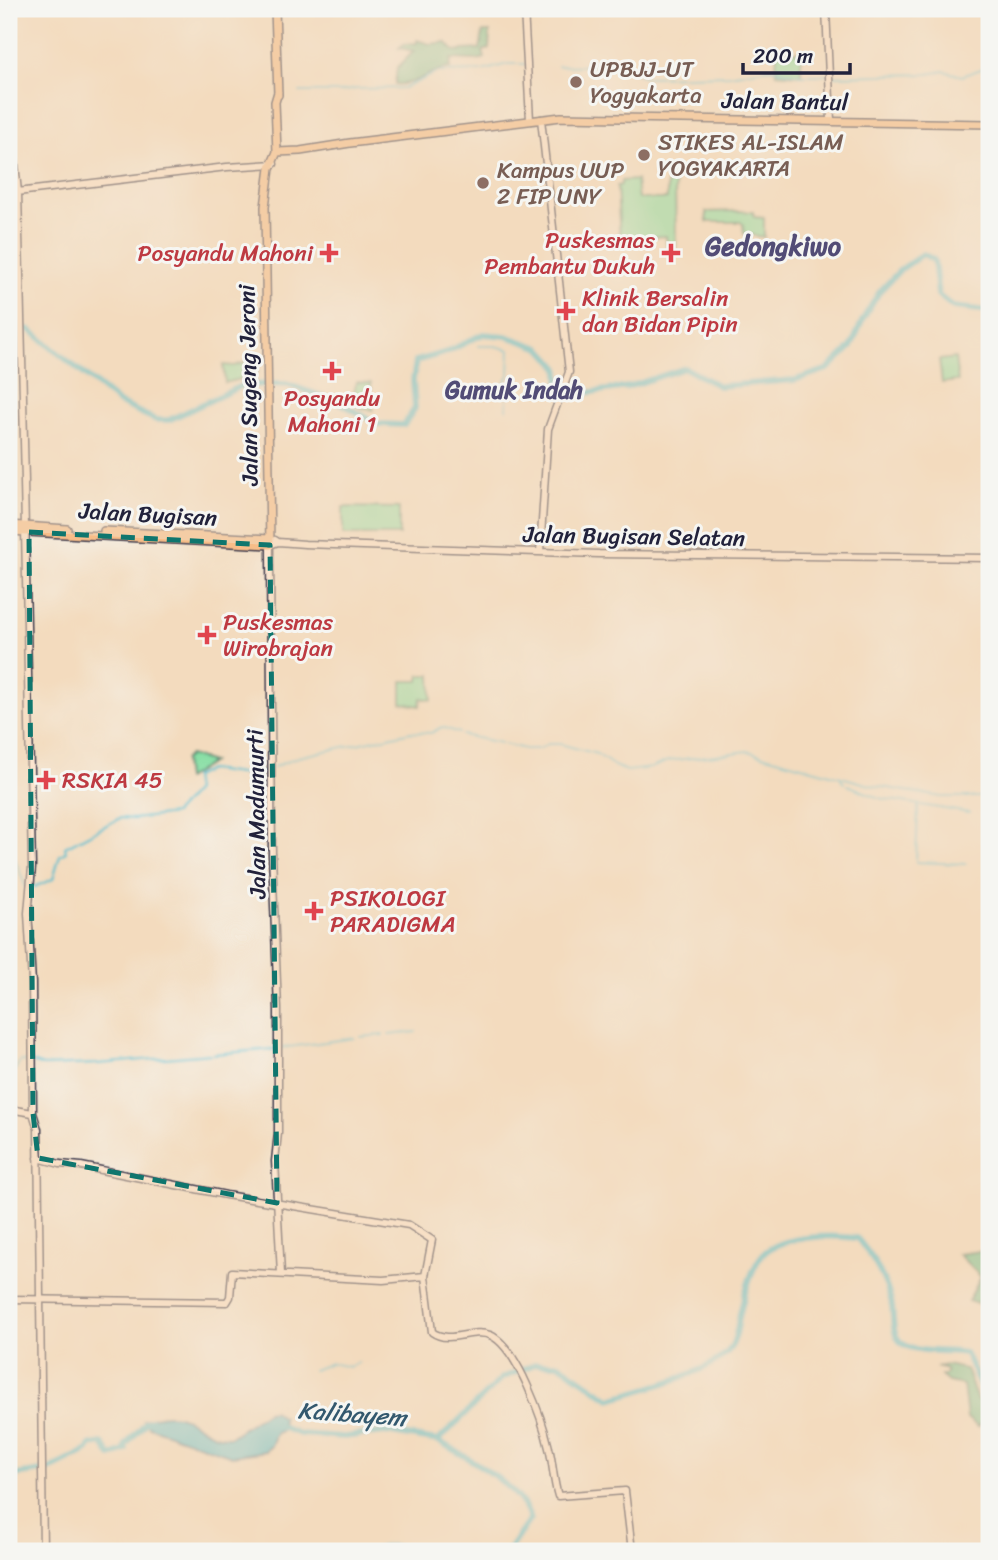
<svg xmlns="http://www.w3.org/2000/svg" width="998" height="1560" viewBox="0 0 998 1560" font-family="Sriracha,sans-serif">
  <style>
    .green { fill: #86dea3; stroke: #54806f; stroke-width: 2 }
    .forest { fill: #6cbd89; stroke: #477062; stroke-width: 2 }
    .water { fill: #52bdce; stroke: #3a7084; stroke-width: 2 }
    .lines { fill: none; stroke-linecap: round; stroke-linejoin: round }
    .stream { stroke: #52bdce; stroke-width: 2 }
    .river { stroke: #52bdce; stroke-width: 6 }
    .secondary-casing { stroke: #413e4f; stroke-width: 9 }
    .primary-casing { stroke: #413e4f; stroke-width: 10 }
    .secondary { stroke: #fce5cf; stroke-width: 6 }
    .primary { stroke: #f7bd88; stroke-width: 7 }
    .marked { fill: none; stroke: #0f766e; stroke-width: 5; stroke-dasharray: 14 9; stroke-linejoin: round }
    .education-dot { fill: #8d6e63; stroke: #f6f6f2; stroke-width: 2.5 }
    .health-dot { fill: #e0444e; stroke: #f6f6f2; stroke-width: 2.5 }
    .labels { text-anchor: middle; stroke-width: 6; stroke-linejoin: round; paint-order: stroke }
    .education-label { font-size: 23px; fill: #785e54; stroke: #f6f6f2; text-anchor: start }
    .street-label { font-size: 23px; fill: #22223b; stroke: #f6f6f2 }
    .health-label { font-size: 23px; fill: #be3a42; stroke: #f6f6f2; text-anchor: start }
    .neighbourhood-label { font-size: 24px; font-weight: bold; fill: #524c76; stroke: #f6f6f2 }
    .water-label { font-size: 24px; font-style: italic; fill: #33586e; stroke: #f6f6f2 }
    .quarter-label { font-size: 26px; font-weight: bold; fill: #524c76; stroke: #f6f6f2 }
  </style>
  <rect width="100%" height="100%" fill="#f6f6f2"/>
  <filter id="ink" filterUnits="userSpaceOnUse"><feTurbulence type="fractalNoise" baseFrequency=".0143" numOctaves="2"/><feDisplacementMap in="SourceGraphic" scale="14" xChannelSelector="R" yChannelSelector="G"/><feConvolveMatrix kernelMatrix="1 2 1 2 8 2 1 2 1" color-interpolation-filters="sRGB"/></filter>
  <filter id="wash" filterUnits="userSpaceOnUse"><feTurbulence type="fractalNoise" baseFrequency=".00686" numOctaves="4" result="noise"/><feDisplacementMap in="SourceGraphic" scale="28" xChannelSelector="R" yChannelSelector="G"/><feGaussianBlur stdDeviation="1.57" result="paint"/><feColorMatrix in="noise" values="0 0 0 0 0 0 0 0 0 0 0 0 0 0 0 0 0 1.4 0 .05"/><feComposite in="paint" operator="in"/></filter>
  <g filter="url(#wash)">
    <rect width="100%" height="100%" fill="#f3dbbe"/>
    <path class="green" d="M 777,51 L 801,52 L 801,75 L 776,73 Z
      M 675,179 L 676,248 L 667,248 L 666,236 L 620,239 L 617,186 L 621,185 L 621,181 L 636,180 L 638,199 L 667,199 L 667,180 Z
      M 739,211 L 753,212 L 754,217 L 764,218 L 764,237 L 744,234 L 743,224 L 740,222 L 707,222 L 706,212 Z
      M 955,358 L 958,381 L 942,383 L 939,360 Z
      M 256,359 L 258,372 L 251,376 L 225,383 L 223,365 L 234,366 Z
      M 357,382 L 371,383 L 373,410 L 359,407 C 353,398 353,392 357,382 Z
      M 343,507 L 399,508 L 399,535 L 343,535 Z
      M 420,675 L 431,675 L 432,700 L 421,698 L 420,706 L 402,703 L 402,681 L 419,681 Z
      M 189,755 L 212,762 L 186,779 L 184,760 Z"/>
    <path class="forest" d="M 483,32 L 490,32 L 489,49 L 483,51 L 485,58 C 475,62 463,59 451,59 L 450,68 C 430,69 415,87 395,84 L 397,68 L 414,51 L 399,48 L 404,44 L 417,43 L 417,40 L 430,44 L 446,42 L 453,50 L 459,52 L 463,50 L 480,49 Z
      M 989,1250 L 989,1308 L 968,1301 L 981,1277 L 958,1254 Z
      M 946,1365 L 966,1369 L 977,1400 L 989,1410 L 989,1425 L 984,1421 L 978,1427 L 967,1418 L 963,1385 L 948,1382 L 941,1376 L 946,1374 L 946,1370 L 936,1367 Z"/>
    <path class="water" d="M 273,1411 L 283,1418 L 282,1431 L 276,1433 L 271,1446 L 266,1451 L 232,1456 L 149,1427 L 144,1420 C 194,1402 193,1437 230,1437 L 267,1412 Z"/>
    <g class="lines">
      <path class="stream" d="M 558,66 L 614,65 L 646,77 L 729,75 L 770,68 L 800,75 L 826,75
        M 832,76 L 928,74 L 944,71 L 962,76 L 989,66
        M 300,92 L 340,92 L 356,89 L 405,88 L 438,72 L 482,71 L 508,64 L 525,64
        M 478,346 L 494,346
        M 495,346 L 510,350 L 509,373
        M 506,395 L 503,386 L 509,375
        M 507,396 L 507,409
        M 462,735 L 501,743
        M 504,744 L 525,749 L 539,749 L 548,744 L 560,744 L 597,754 L 614,766 L 627,771 L 651,768 L 668,761 L 748,751 L 870,785 L 942,797 L 989,797
        M 274,767 L 298,757 L 411,732 L 431,733 L 442,727 L 459,733
        M 841,779 L 844,783
        M 848,785 L 879,798 L 969,813
        M 918,807 L 916,862 L 966,864
        M 9,860 L 15,859 L 26,888
        M 34,887 L 53,879 L 60,855 L 66,852 L 65,847 L 120,818 L 133,819 L 174,814 L 195,791 L 193,777 L 209,770 L 255,776 L 268,769
        M 389,1035 L 416,1032
        M 360,1037 L 383,1035
        M 281,1048 L 354,1038
        M 213,1054 L 275,1049
        M 34,1063 L 43,1066 L 98,1064 L 210,1054
        M 9,1070 L 15,1070 L 20,1061 L 29,1062
        M 313,1370 L 331,1363 L 349,1367 L 358,1363"/>
      <path class="river" d="M 9,329 L 29,329 L 119,403 L 156,420 L 169,420 L 243,385 L 286,384 L 337,401 L 378,424 L 404,425 L 415,408 L 413,380 L 416,361 L 447,352 L 483,334 L 506,336 L 541,348 L 559,368 L 559,385 L 578,394 L 628,387 L 685,368 L 719,386 L 795,380 L 828,369 L 851,347 L 863,319 L 880,291 L 900,270 L 923,254 L 934,260 L 938,295 L 953,307 L 989,311
        M 278,1426 L 300,1434 L 344,1437 L 385,1432 L 438,1441
        M 9,1476 L 48,1470 L 88,1450 L 91,1445 L 102,1443 L 111,1456 L 126,1450 L 125,1446 L 146,1422 L 152,1420
        M 376,1551 C 386,1545 397,1546 407,1551
        M 508,1551 L 530,1519 C 523,1487 466,1457 438,1441 L 502,1378 L 535,1364 L 559,1364 L 610,1399 C 640,1390 710,1374 729,1350 C 738,1338 737,1323 741,1309 C 744,1295 753,1264 763,1254 C 783,1235 831,1235 857,1238 C 872,1256 884,1276 891,1300 C 895,1315 889,1337 905,1345 C 919,1353 948,1350 965,1353 C 974,1367 977,1387 989,1397"/>
    </g>
  </g>
  <g filter="url(#ink)">
    <g class="lines">
      <g class="secondary-casing">
        <path id="secondary" d="M 524,9 L 530,120
          M 826,9 L 831,121
          M 9,107 L 18,192 L 25,482
          M 9,193 L 227,167 L 274,164
          M 24,481 L 32,867 L 28,913 L 32,983 L 33,1113 L 38,1129 L 43,1551
          M 275,540 L 278,542 L 305,544 L 599,554 L 989,558
          M 278,542 L 270,545 L 270,553 L 272,854 L 278,1009 L 278,1133 L 275,1161 L 281,1274
          M 540,552 L 548,429 L 569,372 L 541,119
          M 9,1109 L 33,1113
          M 38,1158 L 60,1164 L 81,1166 L 226,1195 L 409,1225 L 432,1240 L 425,1276 L 432,1332 C 450,1345 471,1328 490,1335 C 517,1346 543,1421 549,1448 C 553,1463 553,1480 558,1496 L 625,1491 L 632,1551
          M 9,1299 L 227,1302 L 230,1297 L 232,1272 L 383,1280 L 425,1276"/>
      </g>
      <g class="primary-casing">
        <path id="primary" d="M 275,9 L 278,95
          M 277,152 L 300,151 L 350,143 L 561,117 L 989,124
          M 9,525 L 67,529
          M 9,531 L 270,545 L 265,207 L 270,168 L 277,152 L 275,102 L 278,92
          M 104,531 L 270,539"/>
      </g>
      <use href="#secondary" class="secondary"/>
      <use href="#primary" class="primary"/>
    </g>
  </g>
  <path d="M0 0H998V1560H0ZM 29,532 L 270,545 L 277,1203 L 38,1158 L 33,1113 Z" fill="#f3dbbe" fill-opacity=".55" fill-rule="evenodd"/>
  <path class="marked" d="M 29,532 L 270,545 L 277,1203 L 38,1158 L 33,1113 Z"/>
  <g class="education-dot">
    <circle cx="576" cy="82" r="7"/>
    <circle cx="644" cy="155" r="7"/>
    <circle cx="483" cy="183" r="7"/>
  </g>
  <g class="health-dot">
    <path d="M325.5 242.5h7v7h7v7h-7v7h-7v-7h-7v-7h7z"/>
    <path d="M667.5 242.5h7v7h7v7h-7v7h-7v-7h-7v-7h7z"/>
    <path d="M562.5 300.5h7v7h7v7h-7v7h-7v-7h-7v-7h7z"/>
    <path d="M328.5 360.5h7v7h7v7h-7v7h-7v-7h-7v-7h7z"/>
    <path d="M203.5 624.5h7v7h7v7h-7v7h-7v-7h-7v-7h7z"/>
    <path d="M42.5 769.5h7v7h7v7h-7v7h-7v-7h-7v-7h7z"/>
    <path d="M310.5 900.5h7v7h7v7h-7v7h-7v-7h-7v-7h7z"/>
  </g>
  <g class="labels">
    <g class="education-label">
      <text x="590" y="77">UPBJJ-UT<tspan x="590" dy="26">Yogyakarta</tspan></text>
      <text x="658" y="150">STIKES AL-ISLAM<tspan x="658" dy="26">YOGYAKARTA</tspan></text>
      <text x="497" y="178">Kampus UUP<tspan x="497" dy="26">2 FIP UNY</tspan></text>
    </g>
    <g class="street-label">
      <text transform="translate(785 101) rotate(1)" y="8">Jalan Bantul</text>
      <text transform="translate(248 385) rotate(-91)" y="8">Jalan Sugeng Jeroni</text>
      <text transform="translate(148 514) rotate(3)" y="8">Jalan Bugisan</text>
      <text transform="translate(634 536) rotate(1)" y="8">Jalan Bugisan Selatan</text>
      <text transform="translate(256 814) rotate(-91)" y="8">Jalan Madumurti</text>
    </g>
    <g class="health-label">
      <text x="655" y="248" text-anchor="end">Puskesmas<tspan x="655" dy="26">Pembantu Dukuh</tspan></text>
      <text x="313" y="261" text-anchor="end">Posyandu Mahoni</text>
      <text x="582" y="306">Klinik Bersalin<tspan x="582" dy="26">dan Bidan Pipin</tspan></text>
      <text x="332" y="406" text-anchor="middle">Posyandu<tspan x="332" dy="26">Mahoni 1</tspan></text>
      <text x="223" y="630">Puskesmas<tspan x="223" dy="26">Wirobrajan</tspan></text>
      <text x="62" y="788">RSKIA 45</text>
      <text x="330" y="906">PSIKOLOGI<tspan x="330" dy="26">PARADIGMA</tspan></text>
    </g>
    <g class="neighbourhood-label">
      <text x="514" y="398">Gumuk Indah</text>
    </g>
    <g class="water-label">
      <text transform="translate(352 1414) rotate(4)" y="8">Kalibayem</text>
    </g>
    <g class="quarter-label">
      <text x="773" y="255">Gedongkiwo</text>
    </g>
  </g>
  <rect width="998" height="1560" fill="none" stroke="#f6f6f2" stroke-width="35"/>
  <path d="M743 63v10h107v-10" fill="none" stroke="#22223b" stroke-width="3.5"/>
  <text x="753" y="63" font-size="21" fill="#22223b" stroke="#f6f6f2" stroke-width="5" paint-order="stroke">200 m</text>
</svg>
